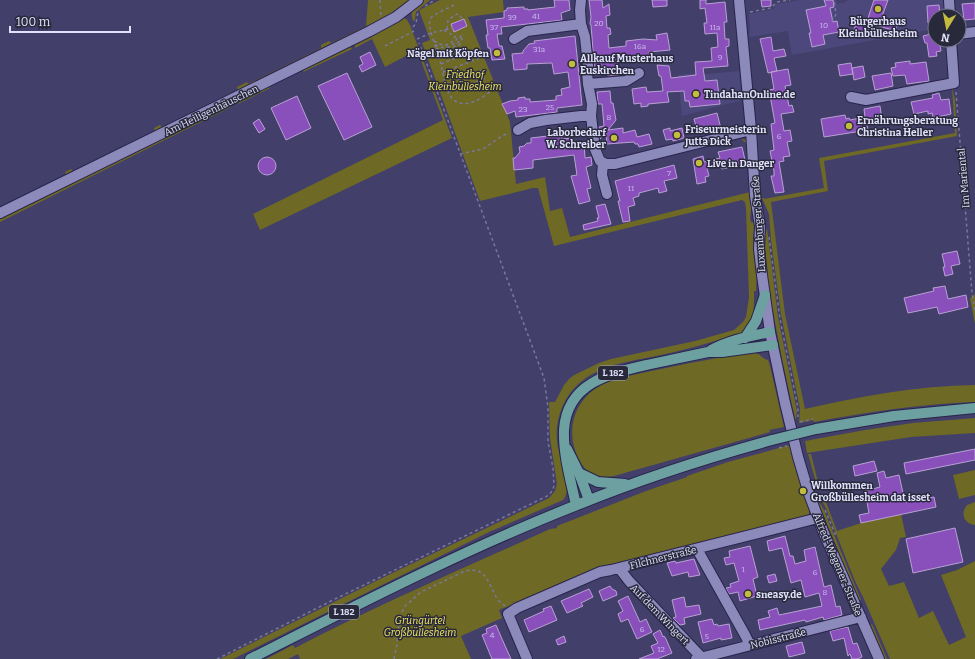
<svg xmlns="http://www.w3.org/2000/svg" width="975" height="659" viewBox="0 0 975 659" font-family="Bitter,serif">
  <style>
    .built { fill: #4c487b }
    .green { fill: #6e6924 }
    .building { fill: #8950bc; stroke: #b8a1d2 }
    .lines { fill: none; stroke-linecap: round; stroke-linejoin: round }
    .minor-casing { stroke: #29244d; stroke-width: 12 }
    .major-casing { stroke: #29244d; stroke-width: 12 }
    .path { stroke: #7a789d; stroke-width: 1.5; stroke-dasharray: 3 3; stroke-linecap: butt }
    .minor { stroke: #8b8abb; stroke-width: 10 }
    .major { stroke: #6da1a1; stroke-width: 10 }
    .major-bridge-casing { stroke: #29244d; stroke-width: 12; stroke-linecap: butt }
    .major-bridge { stroke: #6da1a1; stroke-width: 10 }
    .poi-dot { fill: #c4bc3d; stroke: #29293c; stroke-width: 1.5 }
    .labels { text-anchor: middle; stroke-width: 3; stroke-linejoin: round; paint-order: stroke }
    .number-label { font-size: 8px; fill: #cbbdec }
    .shield { fill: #29293c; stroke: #aaaac2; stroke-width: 1 }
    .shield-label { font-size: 9px; font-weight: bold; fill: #e1e1fc }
    .poi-label { font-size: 10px; font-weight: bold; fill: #e1e1fc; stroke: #29293c; text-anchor: start }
    .park-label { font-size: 10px; font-style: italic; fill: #f3ea60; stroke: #29293c }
    .street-label { font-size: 10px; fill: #e1e1fc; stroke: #29293c }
  </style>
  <rect width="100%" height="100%" fill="#423f6a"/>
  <path class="built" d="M 800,0 L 836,0 L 837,4 L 846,2 L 848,0 L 944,0 L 946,16 L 935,16 L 935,29 L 792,55 L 788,31 L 749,37 L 750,28 L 749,14 L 774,9 L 776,4 Z
    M 739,71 L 742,100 L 682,116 L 678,75 L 696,73 L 697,75 Z"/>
  <path class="green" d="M 368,0 L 412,0 L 372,26 L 0,210 L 0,207 L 66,175 L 65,172 L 71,169 L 73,171 L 155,131 L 154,128 L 160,125 L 162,127 L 238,90 L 237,87 L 247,82 L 248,84 L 321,48 L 321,45 L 329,41 L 331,43 L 366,26 Z
    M 424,0 L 430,0 L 416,12 L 415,20 L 413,21 C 409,9 415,7 424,0 Z
    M 440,0 L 503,0 L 504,12 L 468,17 L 510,122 L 516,184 L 545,177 L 550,211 L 562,208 L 570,237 L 750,192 L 746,143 L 741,139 L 747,140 L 752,201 L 750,218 L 751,222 L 755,223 L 753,237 L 757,271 L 756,291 L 754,291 C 754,304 755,319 746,329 C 739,336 724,338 715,341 C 695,347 676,352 656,356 C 632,361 606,364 586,378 C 565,392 555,417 557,441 C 558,456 574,489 563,500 L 489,532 L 233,659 L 220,659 L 378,580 L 549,498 L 555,491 L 557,484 L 550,438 L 549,402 L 555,402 L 564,385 L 569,379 L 574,375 L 599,363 L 611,359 L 695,341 L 734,330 L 743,322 L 746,317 L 749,297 L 746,209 L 745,202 L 742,200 L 554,246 L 538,188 L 533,188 L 480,201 L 422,43 L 430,40 L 419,10 Z
    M 403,17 L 407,20 L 410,25 L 452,138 L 260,230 L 253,214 L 443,120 L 417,50 L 385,67 L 372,39 L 355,48 L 355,44 Z
    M 350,46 L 352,49 L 303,72 L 304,69 Z
    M 268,86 L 270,88 L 238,104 L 241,99 Z
    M 952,87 L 955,100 L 957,136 L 824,161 L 828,191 L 771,202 L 785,314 L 805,409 C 861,396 917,386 975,385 L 975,402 C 921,404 868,412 814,422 L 813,420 L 799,423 L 800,409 L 781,314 L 771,240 L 769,214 L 762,198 L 764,198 L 764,199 L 824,188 L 819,158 L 955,133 Z
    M 227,106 L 231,107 L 0,222 L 0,217 Z
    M 767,228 L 778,317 L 797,411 L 796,419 L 795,419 L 782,359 L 768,285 L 764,252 L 764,238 Z
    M 974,294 L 975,297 L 975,324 L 970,299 Z
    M 753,353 C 761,353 762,359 768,360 L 770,366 L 784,427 L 769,430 L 770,432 L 614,476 C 609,477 604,477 598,476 C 590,475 584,469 580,461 C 565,435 572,403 598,387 C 614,378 633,375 651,371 C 685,364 718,357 753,353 Z
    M 975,418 L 975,433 L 911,437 L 807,453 L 805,441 L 865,430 L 913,423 Z
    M 790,445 L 809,508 L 809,515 L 613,567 L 512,606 C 508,606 503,608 499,610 L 502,618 L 461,636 L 471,659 L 300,659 L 298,654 L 288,659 L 266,659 L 293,645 L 295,648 C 377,605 462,569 550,529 L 557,528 L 557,526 L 646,491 L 687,477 L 687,476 L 728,462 Z
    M 808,454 L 811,454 L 820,490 L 818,489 Z
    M 975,470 L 975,495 L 959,499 L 953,475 Z
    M 820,495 L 824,497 L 837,531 L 861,523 L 901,514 L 906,537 L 900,538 L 896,550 L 881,569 L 889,586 L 904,582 L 919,618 L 933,611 L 949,645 L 966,637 L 941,575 L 957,570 L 975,561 L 975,659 L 890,659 L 863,597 L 855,581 L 825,506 L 820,498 Z
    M 817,499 L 823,508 L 861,600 L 858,601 Z
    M 975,502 L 975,525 C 964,524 960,514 967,505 Z
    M 872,624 L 887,659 L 884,659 L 869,626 Z"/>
  <path class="building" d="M 554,0 L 569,0 L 570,10 L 561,13 L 562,20 L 501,27 L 502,34 L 497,34 L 499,46 L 502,46 L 505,59 L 492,60 L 490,48 L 488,48 L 486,35 L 488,35 L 486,20 L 504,18 L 504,11 L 507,10 L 507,8 L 524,7 L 524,9 L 528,9 L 528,10 L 555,7 Z
    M 589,0 L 602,0 L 603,8 L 609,4 L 610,15 L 606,16 L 607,28 L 610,28 L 611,34 L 608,35 L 609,48 L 626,46 L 626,41 L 643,39 L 657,40 L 656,35 L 667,33 L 670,50 L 649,52 L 650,58 L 617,62 L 619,75 L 608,76 L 608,74 L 595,75 L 591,25 L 590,24 L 591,17 Z
    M 652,0 L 667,0 L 667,6 L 653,7 Z
    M 700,0 L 706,0 L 706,4 L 725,2 L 727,22 L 724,22 L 725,39 L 729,39 L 729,46 L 726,47 L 728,66 L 703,68 L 705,81 L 717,80 L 720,104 L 690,107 L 689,101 L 685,101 L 684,91 L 667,92 L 669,102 L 648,104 L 648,106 L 641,107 L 641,103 L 634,104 L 632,89 L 646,87 L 647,92 L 663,91 L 661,76 L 659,76 L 657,65 L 669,66 L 671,78 L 696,75 L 695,62 L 712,61 L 711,48 L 718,47 L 717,33 L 705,34 L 704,23 L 707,23 L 705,8 L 700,9 Z
    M 761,0 L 771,0 L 771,6 L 762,7 Z
    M 824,0 L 833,0 L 834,7 L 830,8 L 833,22 L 837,21 L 839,32 L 823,35 L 825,44 L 812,47 L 809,33 L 811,33 L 806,10 L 826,6 Z
    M 874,0 L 888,0 L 881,19 L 898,24 L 895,31 L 870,23 L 867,34 L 854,30 L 858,18 L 867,21 Z
    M 975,3 L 975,19 L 964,20 L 962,4 Z
    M 939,5 L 940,16 L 935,16 L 935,22 L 928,23 L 927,6 Z
    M 464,19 L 467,26 L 454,32 L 451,24 Z
    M 935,33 L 935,40 L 939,40 L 941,51 L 936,52 L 937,56 L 929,57 L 927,43 L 925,43 L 923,36 Z
    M 575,36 L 582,105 L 557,108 L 557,112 L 516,117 L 515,111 L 507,114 L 502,104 L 510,101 L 518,100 L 518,98 L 525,97 L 525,99 L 530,99 L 530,102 L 556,100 L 556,96 L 562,95 L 561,89 L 570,87 L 568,72 L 554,74 L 552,63 L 527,64 L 527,69 L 514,70 L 512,54 L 523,53 L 523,51 L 529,44 L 535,43 L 534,41 Z
    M 771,37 L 773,51 L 784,49 L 786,56 L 774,58 L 777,71 L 768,73 L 760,39 Z
    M 370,52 L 376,65 L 362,72 L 359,66 L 363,64 L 360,57 Z
    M 910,61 L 910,64 L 926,62 L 929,81 L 907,84 L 905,75 L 893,76 L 891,68 L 896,67 L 895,63 Z
    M 851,63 L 853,74 L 840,76 L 838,65 Z
    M 863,66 L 865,77 L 854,80 L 852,68 Z
    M 788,69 L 791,85 L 785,86 L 789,106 L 792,105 L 794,112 L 781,114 L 784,131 L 790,130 L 792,141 L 787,142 L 790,156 L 783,157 L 784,161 L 779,162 L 784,192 L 775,193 L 771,176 L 774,176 L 774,171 L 770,151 L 774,150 L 771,124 L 775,123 L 769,90 L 774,89 L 771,72 Z
    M 347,73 L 372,127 L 344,140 L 318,86 Z
    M 891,73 L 893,86 L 875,90 L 872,76 Z
    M 610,91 L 611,103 L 613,103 L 616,120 L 608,130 L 623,128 L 623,133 L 635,130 L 637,137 L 649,134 L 652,144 L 639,147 L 638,144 L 635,144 L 634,142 L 607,144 L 606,132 L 600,139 L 599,127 L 604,126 L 602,104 L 598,104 L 597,92 Z
    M 939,93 L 941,100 L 949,99 L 951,114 L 933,118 L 932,113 L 928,114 L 928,111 L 914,114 L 911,102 L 933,98 L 932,95 Z
    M 297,96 L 311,128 L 286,140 L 271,108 Z
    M 880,106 L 882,120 L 871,122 L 866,121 L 868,130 L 824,137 L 821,119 L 845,115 L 846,119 L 849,118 L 850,120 L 865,117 L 864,109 Z
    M 717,113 L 721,129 L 709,132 L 707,127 L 697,130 L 694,119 Z
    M 259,119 L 265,129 L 259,133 L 253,123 Z
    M 670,128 L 670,131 L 682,128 L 684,138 L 673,141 L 672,139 L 666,140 L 663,130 Z
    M 561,133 L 562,139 L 573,138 L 573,144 L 584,143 L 585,158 L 591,157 L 592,165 L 586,167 L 591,188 L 587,189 L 590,201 L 579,204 L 571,176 L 577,175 L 574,155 L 533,160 L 533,168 L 514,170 L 513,158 L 515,158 L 520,152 L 519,147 L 524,146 L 527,143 L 531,143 L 531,138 L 548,136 L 548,135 Z
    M 742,147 L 745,160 L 739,162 L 740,165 L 722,169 L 721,165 L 707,168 L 709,176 L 705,177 L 706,182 L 697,184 L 693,159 L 703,156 L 704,162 L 720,158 L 718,152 Z
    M258 166a9 9 0 1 1 18 0a9 9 0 1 1-18 0Z
    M 674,165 L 677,178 L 664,181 L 667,191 L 659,193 L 658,188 L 639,193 L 639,196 L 633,198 L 635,205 L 628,207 L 630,221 L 623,222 L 618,201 L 620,201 L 615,181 Z
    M 605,204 L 611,224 L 584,230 L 583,225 L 598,221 L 597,218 L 599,218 L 596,206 Z
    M 957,251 L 960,264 L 951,266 L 953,274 L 945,276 L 943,267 L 945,267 L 942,254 Z
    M 945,286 L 948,299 L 966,295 L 968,307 L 939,314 L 937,307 L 908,313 L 904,298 L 934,291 L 933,288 Z
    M 975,449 L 975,460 L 906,474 L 904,463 Z
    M 874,461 L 877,471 L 855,476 L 853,466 Z
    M 884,471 L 886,478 L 899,475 L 905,502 L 934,497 L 936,507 L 861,523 L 859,515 L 869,513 L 865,491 L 880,487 L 877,473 Z
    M 955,528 L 963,562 L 913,573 L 906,539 Z
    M 785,536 L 790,556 L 793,556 L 795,564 L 806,561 L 804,550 L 815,547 L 824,587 L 831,585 L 836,607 L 840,606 L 842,615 L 824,620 L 823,617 L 806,622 L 805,620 L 760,630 L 758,620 L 770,617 L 768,611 L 777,608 L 779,615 L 822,606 L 819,593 L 805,597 L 801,580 L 791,583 L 782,548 L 769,551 L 767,541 Z
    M 750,546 L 758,577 L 753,579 L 757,596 L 740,601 L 738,592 L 729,594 L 726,588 L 731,587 L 730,584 L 739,581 L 734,563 L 726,565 L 724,558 L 730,557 L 729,551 Z
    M 694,559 L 700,575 L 689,577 L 688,572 L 672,576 L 667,563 L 675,561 L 676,563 Z
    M 775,574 L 777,581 L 769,583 L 767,576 Z
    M 610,586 L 612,589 L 616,591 L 617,595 L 603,601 L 599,591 Z
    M 589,589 L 593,597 L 581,603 L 583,606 L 567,613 L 561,601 Z
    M 628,596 L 640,622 L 646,619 L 652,632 L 637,639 L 628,619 L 621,622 L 618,614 L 623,611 L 618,601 Z
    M 684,597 L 686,607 L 699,605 L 701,614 L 684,618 L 685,624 L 680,625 L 673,618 L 676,617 L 672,600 Z
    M 551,606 L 557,620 L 529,632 L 524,620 L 544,611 L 543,609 Z
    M 712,619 L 714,625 L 717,624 L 718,626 L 729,624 L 732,638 L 721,640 L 721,638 L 703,643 L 698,622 Z
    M 496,625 L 502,639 L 511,659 L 492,659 L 482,635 L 487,633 L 486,629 Z
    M 848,627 L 853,644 L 857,643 L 862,657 L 857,659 L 852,659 L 850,654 L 848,656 L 844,638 L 833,641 L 830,631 Z
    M 660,630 L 663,637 L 664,636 L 666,639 L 672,653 L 657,659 L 639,659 L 654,653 L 651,646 L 658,643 L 653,634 Z
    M 564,636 L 566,642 L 558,645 L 556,640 Z
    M 802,642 L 805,653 L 789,657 L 786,646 Z"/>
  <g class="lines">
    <g class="minor-casing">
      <path id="minor" d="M 581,0 L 580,10 L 581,24 L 585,37 L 588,65 L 587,72 L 588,84 L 592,104 L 591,116 L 595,149 L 600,161 L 606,164 L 615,164 L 751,130
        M 739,0 L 751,130 L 755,196 L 760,226 L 759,249 L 762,275 L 770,332 L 785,403 L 798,457 L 809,494 L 823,531 L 879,659
        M 949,0 L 950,16
        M 959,34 L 975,32
        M 514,39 L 527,31 L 581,24
        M 588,84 L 626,81 L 639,73
        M 851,97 L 866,100 L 954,83 L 951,40
        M 518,130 L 530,123 L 546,120 L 581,116 L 591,116
        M 603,163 L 602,175 L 607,194
        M 0,213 L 370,31 L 396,17 L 418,0
        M 697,549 L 745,635 L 750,645
        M 619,568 L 629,581 L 703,659
        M 527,659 L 508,614 L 517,608 L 600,572 L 611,570 L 818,518
        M 696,659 L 861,617"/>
    </g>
    <g class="major-casing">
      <path id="major" d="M 745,338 L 756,321 L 765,295
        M 711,350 C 729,340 751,336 770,332
        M 816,429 L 894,416 L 975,408
        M 567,449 L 579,473 L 589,500
        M 579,473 L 598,482 L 625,484
        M 576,505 C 571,482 563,454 564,430 C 567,381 612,373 651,364 C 670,360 689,356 708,352 L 722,352 L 773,345
        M 250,659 C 357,605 465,549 577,505 C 641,479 706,458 772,440"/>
    </g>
    <path class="path" d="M 380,0 L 381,16
      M 454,5 C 449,8 433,14 430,19 C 427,26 438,53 440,61 C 443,71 444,84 449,94 C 460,113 480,100 492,90
      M 425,6 L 435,0
      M 750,12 L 771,8 L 777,2 L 790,0
      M 831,21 L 834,19 L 836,14 L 834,0
      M 413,27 L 416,23 L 418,12
      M 447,29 L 448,20 L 457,14 L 459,14 L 462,19
      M 444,30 L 456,37
      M 417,39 L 431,33 L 453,28
      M 434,41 C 443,46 450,48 455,37
      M 435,45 C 445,49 453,49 457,38
      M 385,46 L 414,31
      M 436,48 C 449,54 459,47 461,34
      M 443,53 C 455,53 461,46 463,34
      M 441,64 L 476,50
      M 443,72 L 480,58
      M 446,84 L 485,69 L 486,73 L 477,77 L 476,73
      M 448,92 L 487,78
      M 956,92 L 972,293 L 975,311
      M 460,154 L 483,149 L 502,136 L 509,133
      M 769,237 L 780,319 L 798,408 L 798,417
      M 800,422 L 813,419
      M 779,448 L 787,446
      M 825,510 L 836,536
      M 217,659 L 333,600 L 539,500 L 549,495 L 552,491 L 554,486 L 553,468 L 548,442 L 548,408 L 544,378 L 419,43
      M 394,659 L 397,644 L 399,620 L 404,607 L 421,592 L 465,571 C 488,566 488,585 498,600 C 500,602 503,604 505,606"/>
    <use href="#minor" class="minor"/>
    <use href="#major" class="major"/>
    <g class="major-bridge-casing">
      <path id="major-bridge" d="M 772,440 L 816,429"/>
    </g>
    <use href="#major-bridge" class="major-bridge"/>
  </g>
  <g class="poi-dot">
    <circle cx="878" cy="9" r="4"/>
    <circle cx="497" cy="53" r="4"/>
    <circle cx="572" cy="64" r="4"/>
    <circle cx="696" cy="94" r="4"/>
    <circle cx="849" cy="126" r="4"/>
    <circle cx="677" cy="135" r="4"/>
    <circle cx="614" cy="138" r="4"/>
    <circle cx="699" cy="163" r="4"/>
    <circle cx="803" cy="491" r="4"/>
    <circle cx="748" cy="594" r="4"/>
  </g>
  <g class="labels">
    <g class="number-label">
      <text x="536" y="19">41</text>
      <text x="512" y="20">39</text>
      <text x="599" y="26">20</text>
      <text x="824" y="28">10</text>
      <text x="494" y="30">37</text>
      <text x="715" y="30">11a</text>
      <text x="640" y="49">16a</text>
      <text x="539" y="52">31a</text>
      <text x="720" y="60">9</text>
      <text x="550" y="110">25</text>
      <text x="523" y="112">23</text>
      <text x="609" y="120">8</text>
      <text x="779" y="139">6</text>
      <text x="669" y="176">7</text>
      <text x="631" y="191">11</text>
      <text x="743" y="572">1</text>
      <text x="815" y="575">6</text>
      <text x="825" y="595">8</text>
      <text x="642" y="632">6</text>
      <text x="492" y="638">4</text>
      <text x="707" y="639">5</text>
      <text x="661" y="652">12</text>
    </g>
    <g class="shield">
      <rect x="598" y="366" width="30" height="14" rx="3"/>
      <rect x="329" y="605" width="30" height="14" rx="3"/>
    </g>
    <g class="shield-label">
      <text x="613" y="376">L 182</text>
      <text x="344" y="615">L 182</text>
    </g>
    <g class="poi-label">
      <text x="878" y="25" text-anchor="middle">Bürgerhaus<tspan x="878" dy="12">Kleinbüllesheim</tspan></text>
      <text x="489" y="57" text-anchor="end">Nägel mit Köpfen</text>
      <text x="580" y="62">Allkauf Musterhaus<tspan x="580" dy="12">Euskirchen</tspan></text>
      <text x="704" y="98">TindahanOnline.de</text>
      <text x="857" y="124">Ernährungsberatung<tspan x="857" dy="12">Christina Heller</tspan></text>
      <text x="685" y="133">Friseurmeisterin<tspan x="685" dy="12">Jutta Dick</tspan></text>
      <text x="606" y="136" text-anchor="end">Laborbedarf<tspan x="606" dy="12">W. Schreiber</tspan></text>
      <text x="707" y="167">Live in Danger</text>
      <text x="811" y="489">Willkommen<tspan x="811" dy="12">Großbüllesheim dat isset</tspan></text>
      <text x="756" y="598">sneasy.de</text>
    </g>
    <g class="park-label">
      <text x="465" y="78">Friedhof<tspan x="465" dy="12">Kleinbüllesheim</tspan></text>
      <text x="420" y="624">Grüngürtel<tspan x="420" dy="12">Großbüllesheim</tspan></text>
    </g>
    <g class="street-label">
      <text transform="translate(211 110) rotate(-26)" y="4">Am Heiligenhäuschen</text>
      <text transform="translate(963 178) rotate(-95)" y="4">Im Mariental</text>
      <text transform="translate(758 224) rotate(-94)" y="4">Luxemburger Straße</text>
      <text transform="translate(663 557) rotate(-14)" y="4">Filchnerstraße</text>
      <text transform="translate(838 564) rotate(67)" y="4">Alfred-Wegener-Straße</text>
      <text transform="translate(660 614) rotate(46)" y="4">Auf dem Wingert</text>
      <text transform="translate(778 638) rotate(-14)" y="4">Nobisstraße</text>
    </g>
  </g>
  <g transform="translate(947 28) rotate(190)"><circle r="19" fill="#29293c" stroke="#737389"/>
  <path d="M0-3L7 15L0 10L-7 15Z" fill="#c4bc3d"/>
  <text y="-6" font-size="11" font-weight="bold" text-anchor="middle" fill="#e1e1fc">N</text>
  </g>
  <path d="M10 26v6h120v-6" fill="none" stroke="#e1e1fc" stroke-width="2"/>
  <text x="16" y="26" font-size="12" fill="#e1e1fc" stroke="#29293c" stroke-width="3" paint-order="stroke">100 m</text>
</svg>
